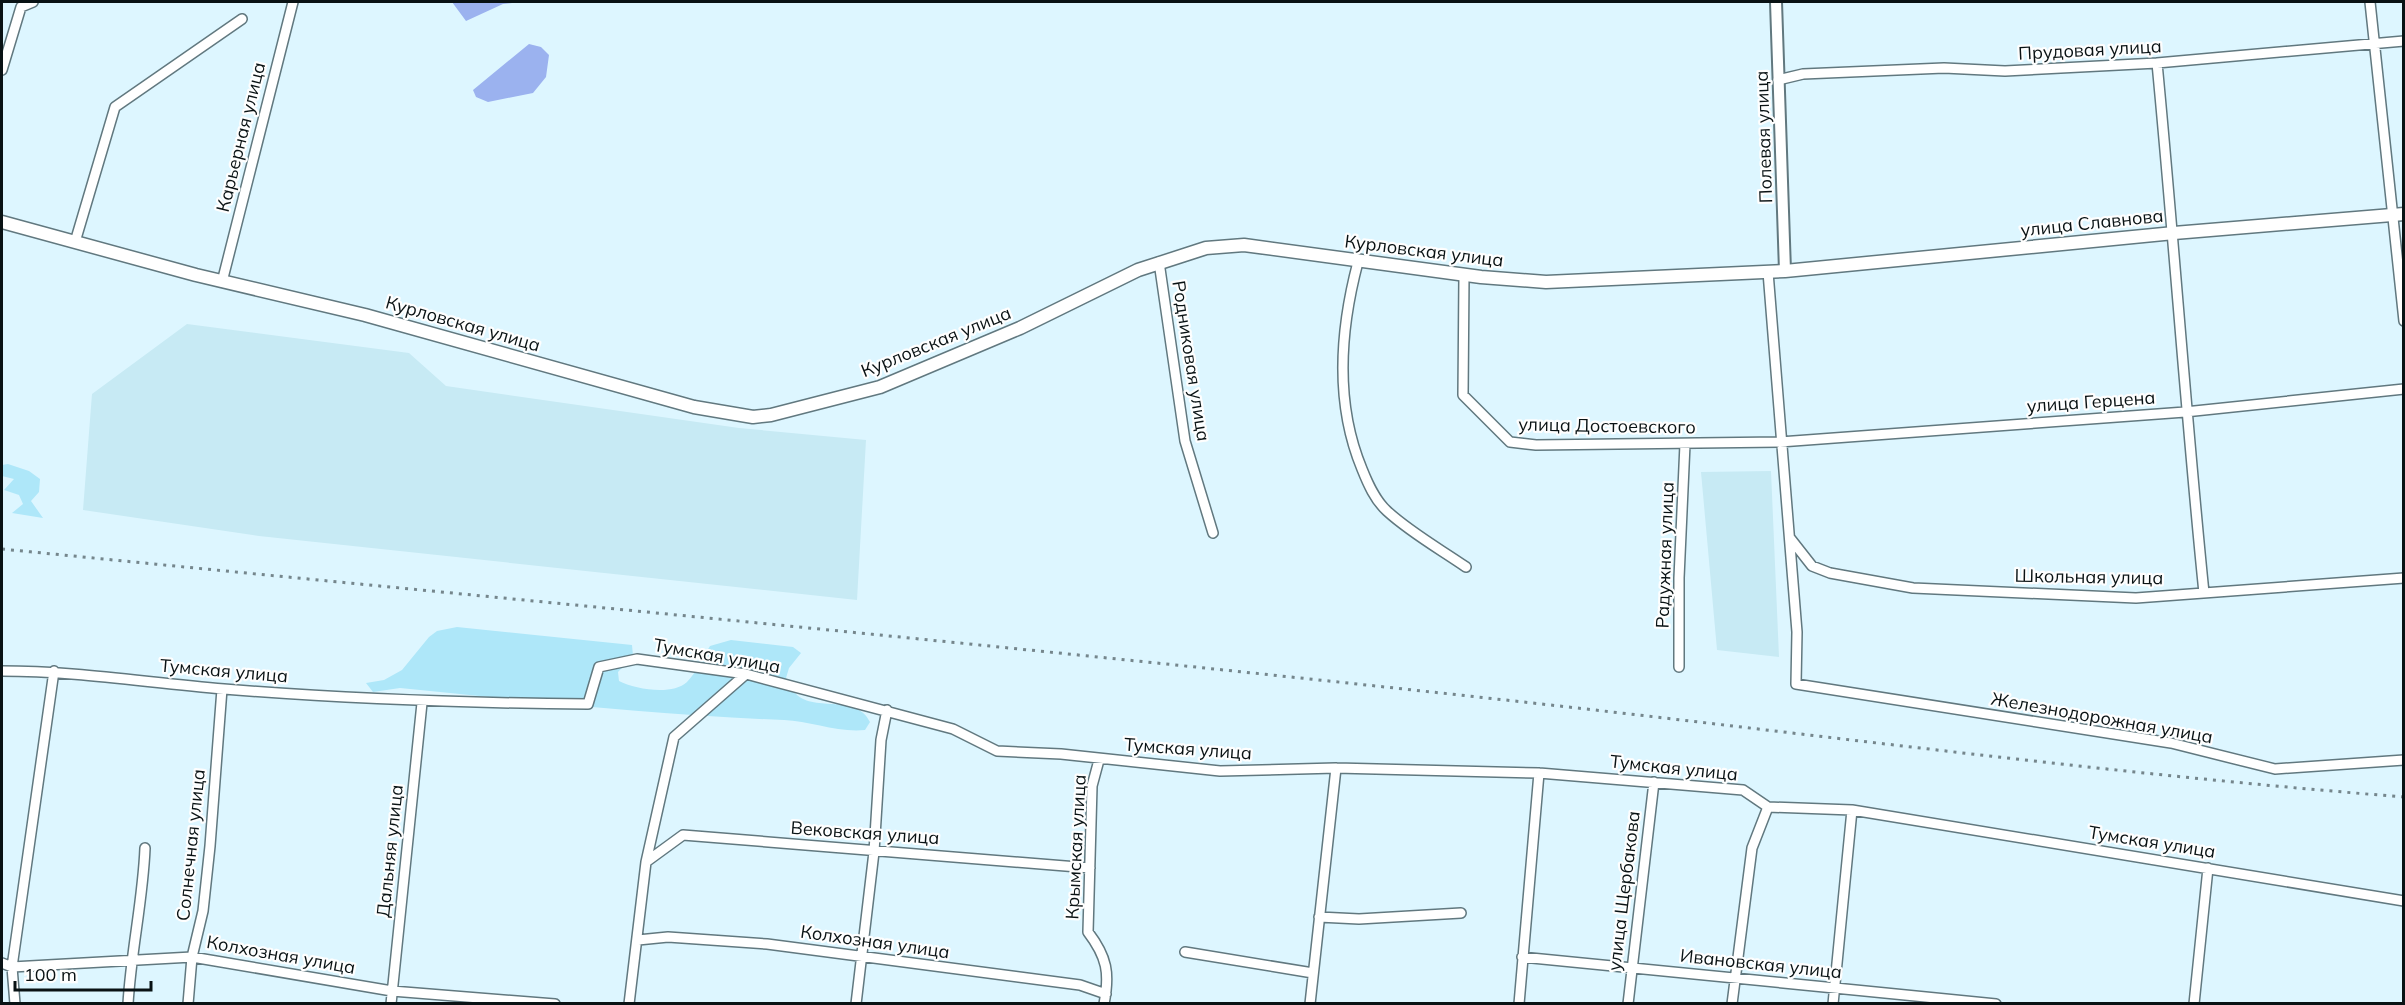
<svg xmlns="http://www.w3.org/2000/svg" width="2405" height="1005" viewBox="0 0 2405 1005" font-family="Mulish,sans-serif">
  <style>
    .built { fill: #c7eaf4 }
    .green { fill: #aee7f9 }
    .water { fill: #9bb2ef }
    .lines { fill: none; stroke-linecap: round; stroke-linejoin: round }
    .minor-casing { stroke: #61787f; stroke-width: 12 }
    .tertiary-casing { stroke: #61787f; stroke-width: 14 }
    .secondary-casing { stroke: #61787f; stroke-width: 15 }
    .minor { stroke: #fff; stroke-width: 9 }
    .tertiary { stroke: #fff; stroke-width: 10 }
    .secondary { stroke: #fff; stroke-width: 12 }
    .rail { stroke: #75868c; stroke-width: 3; stroke-dasharray: 3 6; stroke-linecap: butt }
    .labels { text-anchor: middle; stroke-width: 4.5; stroke-linejoin: round; paint-order: stroke }
    .street-label { font-size: 18px; fill: #091214; stroke: #fefefe }
  </style>
  <rect width="100%" height="100%" fill="#ddf6ff"/>
  <path class="built" d="M 187,324 L 409,353 L 446,386 L 739,428 L 866,440 L 857,600 L 259,536 L 83,510 L 92,394 Z
    M 1771,471 L 1779,657 L 1717,650 L 1701,472 Z"/>
  <path class="green" d="M 8,464 L 29,471 L 40,479 L 39,492 L 31,501 L 43,518 L 12,513 L 23,504 L 19,495 L 4,490 L 14,479 L 2,476 L 2,465 Z
    M 457,627 L 632,645 L 633,656 L 618,672 L 619,681 C 635,689 672,696 687,682 C 696,673 703,657 710,646 L 731,640 L 793,647 L 801,653 L 789,668 L 786,678 C 789,683 792,690 796,694 C 816,713 856,693 870,722 L 865,730 C 839,733 810,721 784,720 C 655,715 528,701 400,688 L 373,692 L 366,683 L 384,680 L 402,670 L 429,637 L 437,631 Z"/>
  <path class="water" d="M 452,2 L 520,2 L 503,4 L 466,21 Z
    M 529,44 L 541,47 L 549,55 L 546,77 L 533,93 L 488,102 L 476,97 L 473,90 Z"/>
  <g class="lines">
    <g class="minor-casing">
      <path id="minor" d="M 2370,2 L 2404,321
        M 2157,63 C 2174,240 2186,417 2204,593
        M 2,70 L 21,7 L 33,2
        M 1778,80 L 1803,74 L 1944,68 L 2005,71 L 2157,63 L 2404,41
        M 75,242 L 115,107 L 242,19
        M 1159,262 L 1185,441 L 1213,533
        M 1358,262 C 1340,330 1334,402 1362,469 C 1368,484 1375,500 1387,511 C 1411,533 1440,549 1466,567
        M 1768,272 L 1797,632 L 1796,684 L 2171,743 L 2275,769 L 2404,760
        M 1464,275 L 1463,395 L 1510,442 L 1536,445 L 1780,442 L 2185,412 L 2404,389
        M 222,282 L 293,2
        M 1790,538 L 1812,566 L 1830,573 L 1913,588 L 2136,598 L 2404,578
        M 1679,667 L 1679,578 L 1685,444
        M 2,671 C 76,671 149,683 224,689 C 346,699 465,703 588,704 L 599,667 L 637,659 L 746,674 L 953,729 L 997,751 L 1061,754 L 1220,771 L 1336,768 L 1539,773 L 1743,790 L 1768,807 L 1852,810 L 2404,901
        M 1099,760 L 1092,786 L 1088,932 C 1107,957 1110,973 1104,1004
        M 646,862 L 683,835 L 1090,868
        M 1319,917 L 1359,919 L 1461,913
        M 638,940 L 668,937 L 767,944 L 1080,985 L 1106,994
        M 1185,952 L 1313,973
        M 1522,957 L 1996,1004
        M 2,963 L 12,967 L 192,957 L 392,991 L 555,1004
        M 15,1004 L 12,967 L 54,671
        M 128,1004 C 131,951 143,900 145,848
        M 188,1004 L 192,957 L 203,911 L 210,846 L 222,689
        M 391,1004 L 422,703
        M 629,1004 L 646,862 L 674,737 L 746,674
        M 856,1004 L 874,852 L 881,740 L 887,710
        M 1310,1004 L 1336,768
        M 1519,1004 L 1539,773
        M 1628,1004 L 1654,782
        M 1732,1004 L 1752,848 L 1768,807
        M 1833,1004 L 1852,810
        M 2194,1004 L 2208,868"/>
    </g>
    <g class="tertiary-casing">
      <path id="tertiary" d="M 1776,2 L 1785,271"/>
    </g>
    <g class="secondary-casing">
      <path id="secondary" d="M 2,222 L 196,275 L 365,315 L 694,407 L 753,417 L 771,415 L 880,387 L 1020,328 L 1138,270 L 1206,248 L 1244,245 L 1481,277 L 1546,282 L 1785,271 L 2174,233 L 2404,214"/>
    </g>
    <use href="#minor" class="minor"/>
    <use href="#tertiary" class="tertiary"/>
    <use href="#secondary" class="secondary"/>
    <path class="rail" d="M 2,549 C 497,598 992,644 1487,698 C 1792,731 2097,773 2404,797"/>
  </g>
  <g class="labels">
    <g class="street-label">
      <text transform="translate(2090 50) rotate(-3)" y="6">Прудовая улица</text>
      <text transform="translate(241 137) rotate(-76)" y="6">Карьерная улица</text>
      <text transform="translate(1764 137) rotate(-92)" y="6">Полевая улица</text>
      <text transform="translate(2092 223) rotate(-6)" y="6">улица Славнова</text>
      <text transform="translate(1424 251) rotate(7)" y="6">Курловская улица</text>
      <text transform="translate(463 324) rotate(16)" y="6">Курловская улица</text>
      <text transform="translate(936 342) rotate(-22)" y="6">Курловская улица</text>
      <text transform="translate(1191 361) rotate(81)" y="6">Родниковая улица</text>
      <text transform="translate(2091 402) rotate(-4)" y="6">улица Герцена</text>
      <text transform="translate(1607 426) rotate(1)" y="6">улица Достоевского</text>
      <text transform="translate(1665 555) rotate(-88)" y="6">Радужная улица</text>
      <text transform="translate(2089 577) rotate(1)" y="6">Школьная улица</text>
      <text transform="translate(717 656) rotate(10)" y="6">Тумская улица</text>
      <text transform="translate(224 671) rotate(5)" y="6">Тумская улица</text>
      <text transform="translate(2102 718) rotate(10)" y="6">Железнодорожная улица</text>
      <text transform="translate(1188 749) rotate(4)" y="6">Тумская улица</text>
      <text transform="translate(1674 768) rotate(6)" y="6">Тумская улица</text>
      <text transform="translate(865 833) rotate(4)" y="6">Вековская улица</text>
      <text transform="translate(2152 842) rotate(9)" y="6">Тумская улица</text>
      <text transform="translate(191 845) rotate(-84)" y="6">Солнечная улица</text>
      <text transform="translate(1076 847) rotate(-87)" y="6">Крымская улица</text>
      <text transform="translate(390 851) rotate(-84)" y="6">Дальняя улица</text>
      <text transform="translate(1624 891) rotate(-83)" y="6">улица Щербакова</text>
      <text transform="translate(875 942) rotate(8)" y="6">Колхозная улица</text>
      <text transform="translate(281 955) rotate(10)" y="6">Колхозная улица</text>
      <text transform="translate(1761 964) rotate(6)" y="6">Ивановская улица</text>
    </g>
  </g>
  <rect width="2405" height="1005" fill="none" stroke="#091214" stroke-width="6"/>
  <path d="M15 981v9h136v-9" fill="none" stroke="#091214" stroke-width="3"/>
  <text x="24" y="981" font-size="18" fill="#091214" stroke="#fefefe" stroke-width="4.5" paint-order="stroke">100 m</text>
</svg>
